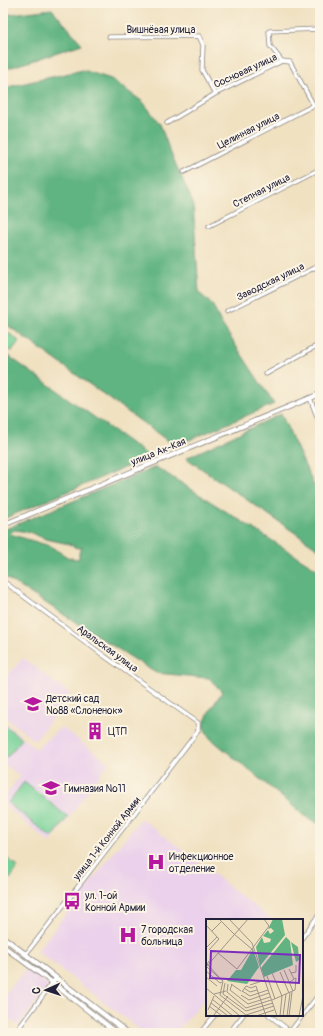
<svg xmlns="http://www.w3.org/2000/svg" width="323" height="1036" viewBox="0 0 323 1036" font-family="Pangolin,sans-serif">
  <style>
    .built { fill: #ebd1eb }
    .green { fill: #77d299; stroke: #4c7a6a }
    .forest { fill: #61b481; stroke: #426b5e; fill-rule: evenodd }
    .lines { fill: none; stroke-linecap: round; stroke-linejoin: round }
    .minor-casing { stroke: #89827e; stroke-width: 5 }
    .major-casing { stroke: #89827e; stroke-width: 6 }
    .minor { stroke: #fff; stroke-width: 3.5 }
    .major { stroke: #fff; stroke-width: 4.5 }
    .labels { text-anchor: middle; stroke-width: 4; stroke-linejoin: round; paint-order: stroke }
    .street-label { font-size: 10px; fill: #22223b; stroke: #fcf5e5 }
    .poi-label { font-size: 10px; fill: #22223b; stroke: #fcf5e5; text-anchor: start }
    .inset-road { fill: none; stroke: #9e958b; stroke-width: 1 }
    .view { fill: #7b2cbf; fill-opacity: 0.15; stroke: #7b2cbf; stroke-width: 2 }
    .inset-edge { fill: none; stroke: #22223b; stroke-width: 2 }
  </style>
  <rect width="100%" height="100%" fill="#fcf5e5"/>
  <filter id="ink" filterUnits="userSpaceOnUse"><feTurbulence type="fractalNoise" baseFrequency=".025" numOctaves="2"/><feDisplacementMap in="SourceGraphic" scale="8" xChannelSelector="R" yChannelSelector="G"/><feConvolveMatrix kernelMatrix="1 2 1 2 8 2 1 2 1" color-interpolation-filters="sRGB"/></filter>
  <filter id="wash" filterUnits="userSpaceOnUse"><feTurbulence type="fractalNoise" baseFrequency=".012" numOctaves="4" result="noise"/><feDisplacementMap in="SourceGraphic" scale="16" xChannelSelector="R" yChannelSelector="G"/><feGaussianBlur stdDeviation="0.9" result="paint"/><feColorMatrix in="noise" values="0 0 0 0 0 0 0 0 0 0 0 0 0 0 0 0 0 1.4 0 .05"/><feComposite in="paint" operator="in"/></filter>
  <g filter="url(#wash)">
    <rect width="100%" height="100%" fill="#f0e1c1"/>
    <path class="built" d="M 23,658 L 70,694 L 35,741 L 3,715 L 3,681 Z
      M 3,721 L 36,749 L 61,727 L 109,763 L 50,843 L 3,804 L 3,799 L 20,776 L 3,763 Z
      M 141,818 L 272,920 L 207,920 L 207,997 L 175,1033 L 144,1033 L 37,951 Z
      M 26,969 L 49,986 L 18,1026 L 3,1013 L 3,997 Z"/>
    <path class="green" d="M 3,329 L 19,341 L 11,352 L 3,345 Z
      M 3,724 L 22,739 L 7,757 L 3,754 Z
      M 24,782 L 68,817 L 52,838 L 8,803 Z
      M 3,855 L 18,867 L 10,879 L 3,874 Z"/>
    <path class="forest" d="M 52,9 L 82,44 L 3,70 L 3,15 Z
      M 83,70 L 111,79 L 143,102 L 160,124 L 169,149 L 193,203 L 199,293 L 212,304 L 221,323 L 274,404 L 175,446 L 3,322 L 3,88 Z
      M 3,352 L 150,457 L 3,519 Z
      M 281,414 L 320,498 L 320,550 L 186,458 Z
      M 156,467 L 320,571 L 320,825 L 305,816 L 210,738 L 203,726 L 209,712 L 222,692 L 209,678 L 156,673 L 3,576 L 3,530 ZM 14,530 L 29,532 L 46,539 L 69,544 L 77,548 L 82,547 L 79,553 L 79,559 L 69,558 L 50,546 L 10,534 Z"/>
  </g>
  <g filter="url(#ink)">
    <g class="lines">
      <g class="minor-casing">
        <path id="minor" d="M 109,37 L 199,36 L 203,45 L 202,70 L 215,94
          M 282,61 L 270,46 L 269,31 L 320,29
          M 167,123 L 215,94 L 282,61 L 290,62 L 314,106
          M 184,172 L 320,102
          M 209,226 L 320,169
          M 227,311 L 320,265
          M 266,374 L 320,344
          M 310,398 L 320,424
          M 3,581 L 103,655 L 198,723 L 198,731 L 26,954
          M 302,938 L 320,913
          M 269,1015 L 291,1032
          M 15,1033 L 56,978
          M 200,1033 L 215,1015
          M 229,1033 L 243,1015
          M 289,1033 L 320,993"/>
      </g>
      <g class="major-casing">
        <path id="major" d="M 3,525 L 320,394
          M 3,937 L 128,1033
          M 3,946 L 53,983 L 117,1033"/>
      </g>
      <use href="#minor" class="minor"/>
      <use href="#major" class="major"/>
    </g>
  </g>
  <defs>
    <g id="school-bare" transform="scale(1.38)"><path d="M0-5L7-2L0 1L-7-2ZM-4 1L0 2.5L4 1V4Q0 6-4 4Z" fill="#b5179e" stroke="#fcf5e5" stroke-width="2.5" paint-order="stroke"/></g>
    <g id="building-bare" transform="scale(1.38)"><path d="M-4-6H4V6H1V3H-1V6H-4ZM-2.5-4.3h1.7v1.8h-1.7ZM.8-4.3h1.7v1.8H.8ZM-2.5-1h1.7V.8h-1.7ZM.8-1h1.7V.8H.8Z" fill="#b5179e" stroke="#fcf5e5" stroke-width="2.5" paint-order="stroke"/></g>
    <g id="hospital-bare" transform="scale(1.38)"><path d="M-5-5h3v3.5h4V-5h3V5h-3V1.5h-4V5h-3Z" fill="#b5179e" stroke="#fcf5e5" stroke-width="2.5" paint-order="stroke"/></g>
    <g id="bus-bare" transform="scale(1.38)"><path d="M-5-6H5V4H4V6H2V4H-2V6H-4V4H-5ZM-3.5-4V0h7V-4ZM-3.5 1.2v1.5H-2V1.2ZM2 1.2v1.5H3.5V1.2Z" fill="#b5179e" stroke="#fcf5e5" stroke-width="2.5" paint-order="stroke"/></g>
  </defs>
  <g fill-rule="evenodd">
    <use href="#school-bare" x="33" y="704"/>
    <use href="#building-bare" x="95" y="731"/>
    <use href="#school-bare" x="51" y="788"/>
    <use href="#hospital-bare" x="156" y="862"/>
    <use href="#bus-bare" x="72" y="901"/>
    <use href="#hospital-bare" x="128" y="935"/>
  </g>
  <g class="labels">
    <g class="street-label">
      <text x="161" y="33">Вишнёвая улица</text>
      <text transform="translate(245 70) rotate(-25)" y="4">Сосновая улица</text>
      <text transform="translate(248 130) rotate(-27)" y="4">Целинная улица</text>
      <text transform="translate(261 190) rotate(-27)" y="4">Степная улица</text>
      <text transform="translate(270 281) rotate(-26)" y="4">Заводская улица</text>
      <text transform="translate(158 451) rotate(-22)" y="4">улица Ак-Кая</text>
      <text transform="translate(108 648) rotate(36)" y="4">Аральская улица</text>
      <text transform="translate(106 838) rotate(-52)" y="4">улица 1-й Конной Армии</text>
    </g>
    <g class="poi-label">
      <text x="46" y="702">Детский сад<tspan x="46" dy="12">№88 «Слоненок»</tspan></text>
      <text x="108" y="735">ЦТП</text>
      <text x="64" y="792">Гимназия №11</text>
      <text x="169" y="860">Инфекционное<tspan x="169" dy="12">отделение</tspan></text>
      <text x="85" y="899">ул. 1-ой<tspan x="85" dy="12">Конной Армии</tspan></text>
      <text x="141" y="933">7 городская<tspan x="141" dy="12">больница</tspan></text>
    </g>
  </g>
  <g transform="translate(206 919)">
    <rect width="97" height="97" fill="#f0e1c1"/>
    <path d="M 67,0 L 76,0 L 79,16 L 54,47 L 50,28 L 56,18 L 58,24 L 64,23 L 65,20 L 57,17 L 62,11 L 64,15 L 68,12 L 65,9 L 62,10 ZM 80,18 L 84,22 L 87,46 L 58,58 L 55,49 ZM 85,23 L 92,28 L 93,41 L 90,43 ZM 47,30 L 53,48 L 41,65 L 21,62 L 30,51 L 35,51 Z" fill="#61b481"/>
    <path class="inset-road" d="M 13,0 L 28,15M 23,0 L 46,24 L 71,97M 0,6 L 13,20 L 3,31M 6,12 L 16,2M 28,15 L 47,31M 0,29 L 11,18M 12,34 L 31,50 L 63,7 L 58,0M 3,42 L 1,45 L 13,58M 0,48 L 42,0M 1,48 L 17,62M 83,50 L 88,60 L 84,63M 78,51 L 87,72M 0,52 L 14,64 L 16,63M 74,53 L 83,74M 66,54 L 76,77M 85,54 L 90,53 L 90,46M 61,57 L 69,80M 0,58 L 11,67M 17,62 L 14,76 L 40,96 L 68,87M 19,64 L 17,75 L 40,92 L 67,84M 22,65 L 21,73 L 40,89 L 65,81M 25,65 L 35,72M 26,65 L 24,71 L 42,85 L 64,78M 44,66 L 59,61M 0,69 L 34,97M 38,69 L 44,73 L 51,71M 36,72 L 44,77 L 62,71M 36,73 L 40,67 L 45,69 L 50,67 L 60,97M 8,75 L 20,72M 35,76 L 43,81 L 63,74M 6,80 L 27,97M 66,81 L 89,71 L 90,59 L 88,60M 5,84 L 22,97M 3,87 L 16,97M 2,91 L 8,77M 8,96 L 22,77M 50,97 L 68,91M 74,97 L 76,77M 77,97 L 80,75M 81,97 L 84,74M 83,97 L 86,73M 93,97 L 97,77"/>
    <path class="view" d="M 5,32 L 94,36 L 93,64 L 4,59 Z"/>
    <rect width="97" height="97" class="inset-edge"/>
  </g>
  <rect width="323" height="1036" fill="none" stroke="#fcf5e5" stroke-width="16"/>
  <g transform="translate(46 990) rotate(267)" stroke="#fcf5e5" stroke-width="3" paint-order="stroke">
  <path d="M0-3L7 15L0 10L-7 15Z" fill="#22223b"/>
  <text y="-6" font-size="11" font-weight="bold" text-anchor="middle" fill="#22223b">С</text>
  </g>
</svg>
